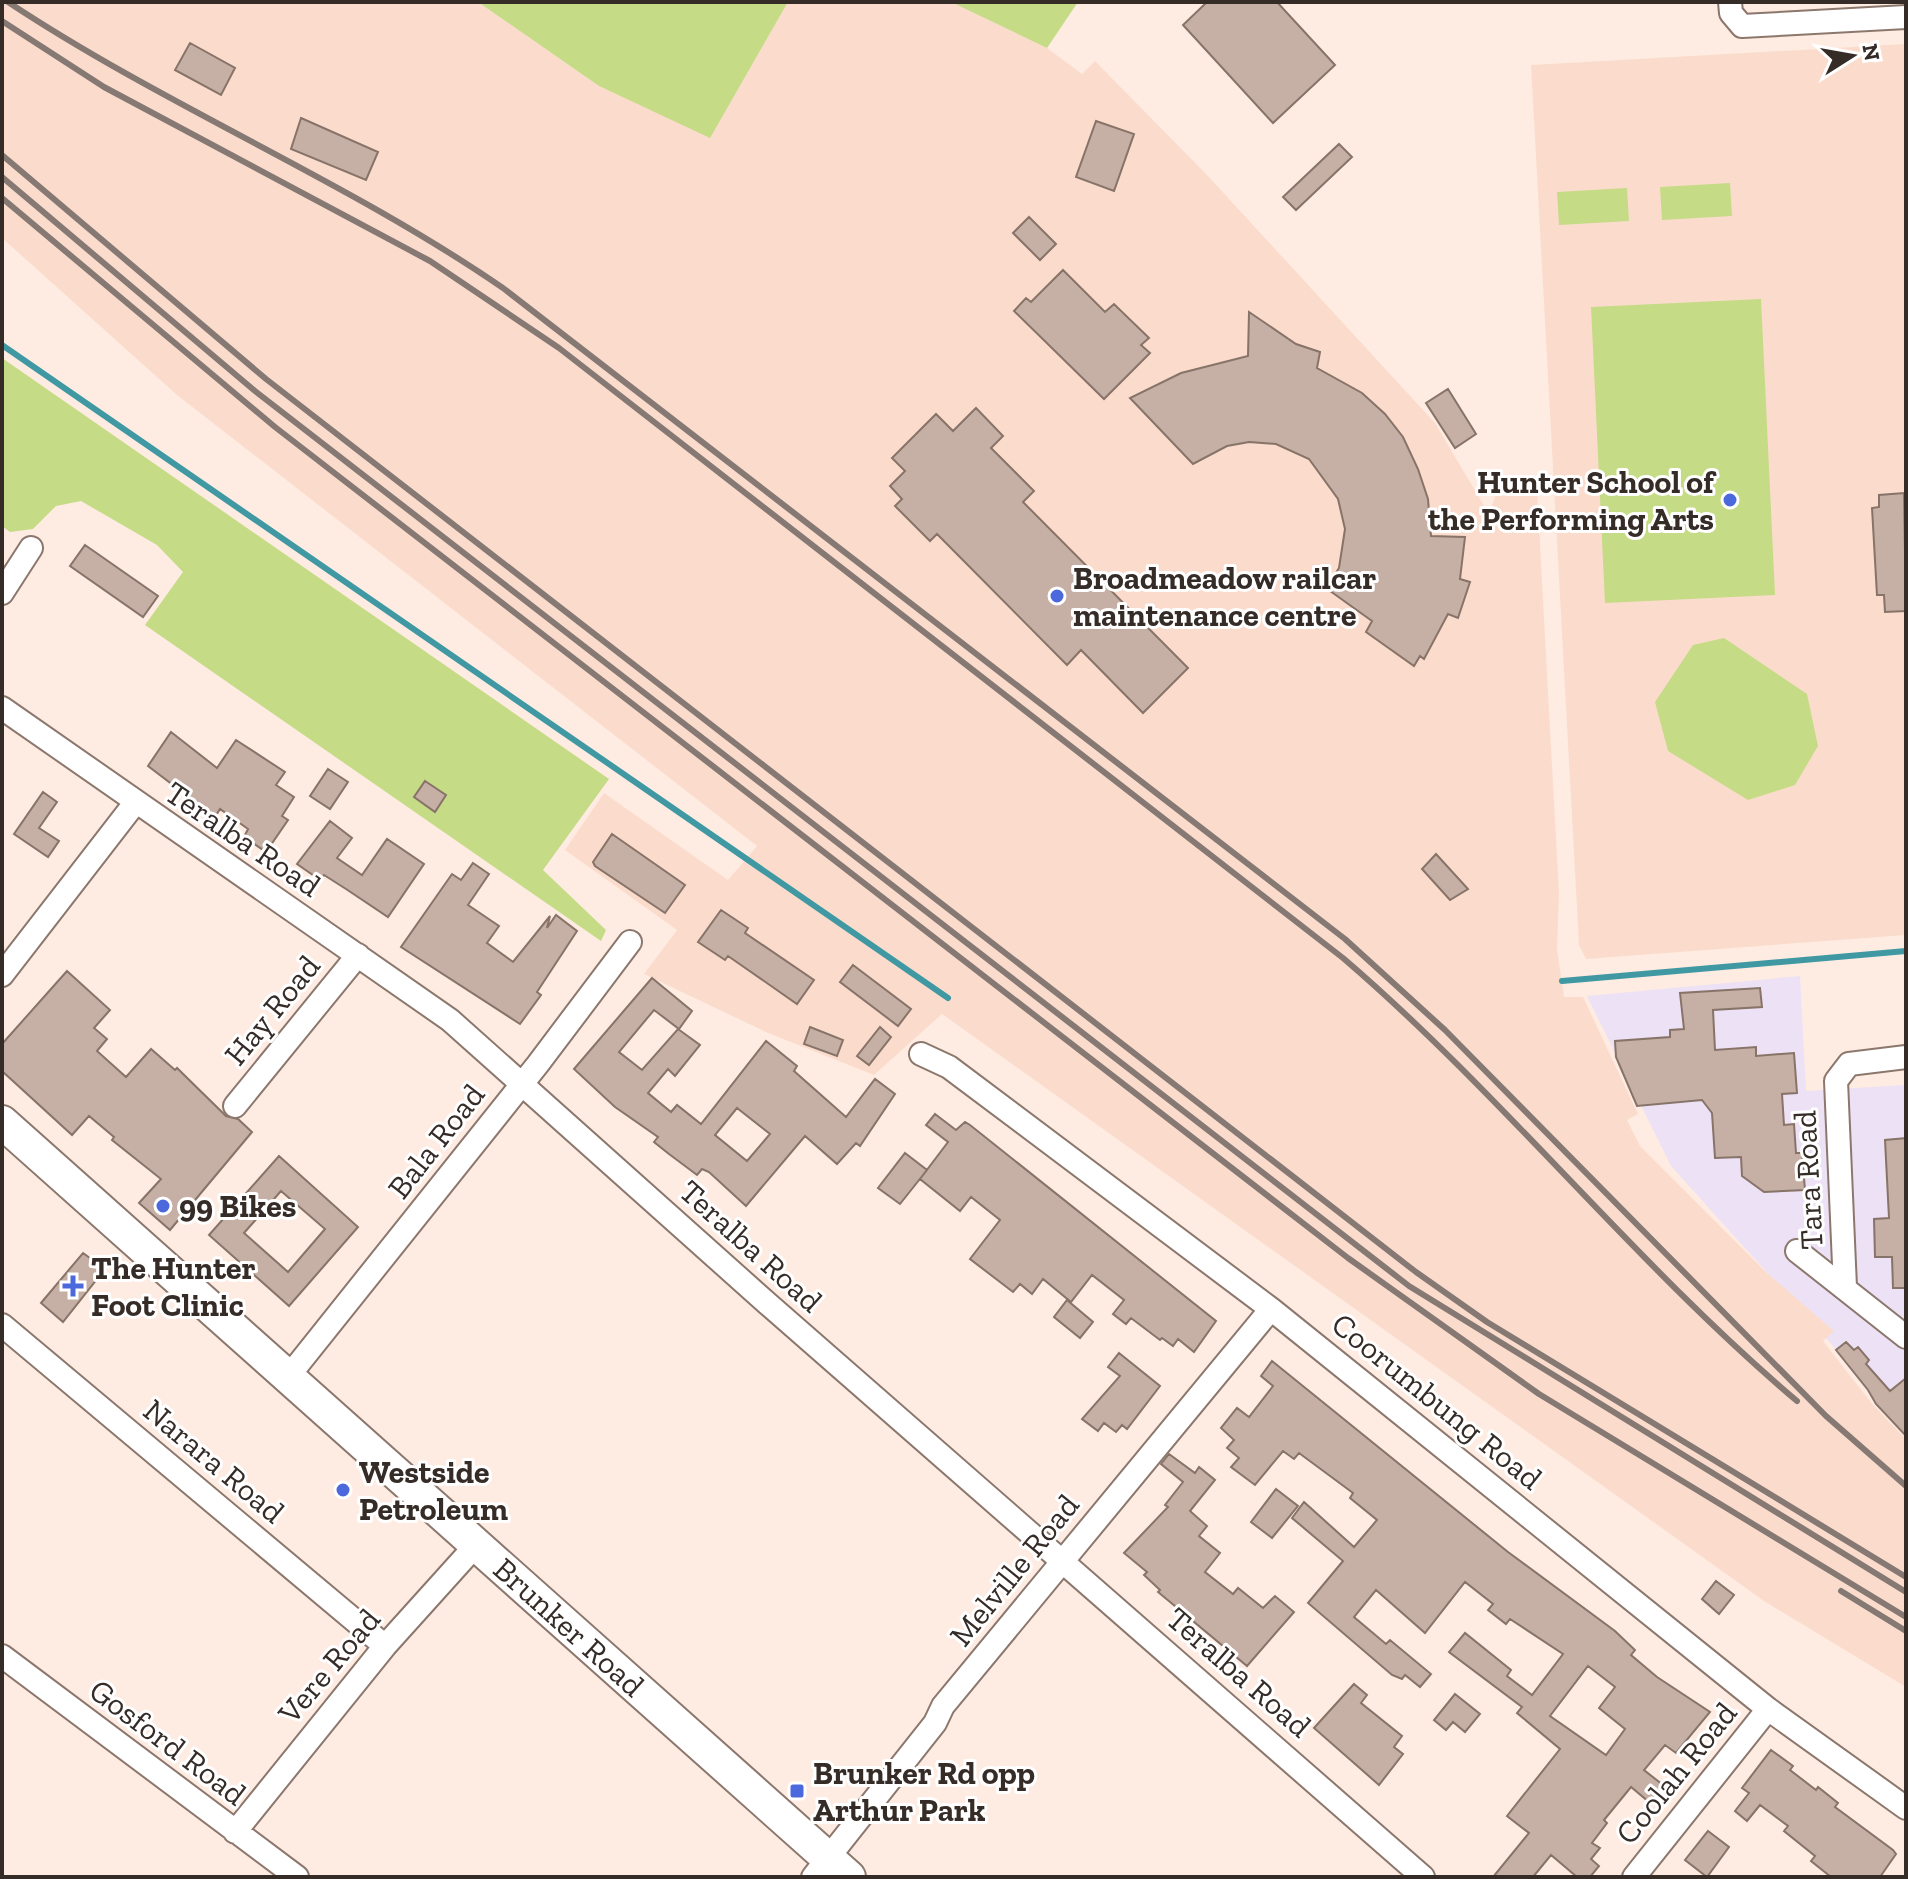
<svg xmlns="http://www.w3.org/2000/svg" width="1908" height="1879" viewBox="0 0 1908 1879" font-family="'Zilla Slab',serif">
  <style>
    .commercial { fill: #ede1f5 }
    .built { fill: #fbdccc }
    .green { fill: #c5db86 }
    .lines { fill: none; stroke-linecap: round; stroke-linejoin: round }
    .stream { stroke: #4098a3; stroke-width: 6 }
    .building { fill: #c6afa4; stroke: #877368; stroke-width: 2; fill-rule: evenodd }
    .street-casing { stroke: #8c776d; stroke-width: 26 }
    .secondary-casing { stroke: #8c776d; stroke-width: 36 }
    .street { stroke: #fff; stroke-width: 22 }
    .secondary { stroke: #fff; stroke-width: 32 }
    .rail { stroke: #867973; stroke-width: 6 }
    .poi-dot { fill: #4b68dc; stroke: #fff; stroke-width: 3 }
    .labels { text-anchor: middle; stroke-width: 6; stroke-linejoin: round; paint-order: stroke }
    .poi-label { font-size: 32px; font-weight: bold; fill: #352c28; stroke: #fff; text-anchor: start }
    .street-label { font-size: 32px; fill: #352c28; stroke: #fff }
  </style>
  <rect width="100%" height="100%" fill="#feece2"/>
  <path class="commercial" d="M 1800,976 L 1806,1091 L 1906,1085 L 1906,1427 L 1671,1166 L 1587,996 Z"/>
  <path class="built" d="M 2,2 L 478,2 L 599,86 L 710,137 L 788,2 L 951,2 L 1047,48 L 1082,74 L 1095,61 L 1208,176 L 1435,423 L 1489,514 L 1502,476 L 1505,475 L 1502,496 L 1537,489 L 1559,894 L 1557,949 L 1564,997 L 1583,997 L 1638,1114 L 1627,1120 L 1640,1146 L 1767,1273 L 1834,1331 L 1823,1341 L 1873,1405 L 1906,1439 L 1906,1687 L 1764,1601 L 942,1014 L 874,1075 L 768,1033 L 644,974 L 677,930 L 565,850 L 604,793 L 728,880 L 757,846 L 177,395 L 2,238 Z
    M 1906,44 L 1906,935 L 1586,959 L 1579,945 L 1531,65 Z"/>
  <path class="green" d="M 478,2 L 788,2 L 710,138 L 599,86 Z
    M 951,2 L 1078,2 L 1047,48 Z
    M 1730,183 L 1732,216 L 1662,220 L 1660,187 Z
    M 1627,188 L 1629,221 L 1559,225 L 1557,192 Z
    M 1761,299 L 1775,595 L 1605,603 L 1591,307 Z
    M 2,358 L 609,779 L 543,870 L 606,930 L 601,941 L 145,625 L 183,572 L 157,545 L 81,501 L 56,506 L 33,529 L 10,532 L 2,526 Z
    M 1724,638 L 1807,694 L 1818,746 L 1795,785 L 1748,800 L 1668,751 L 1655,702 L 1693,645 Z"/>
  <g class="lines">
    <path class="stream" d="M 2,345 L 948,998
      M 1562,981 L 1906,951"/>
  </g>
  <path class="building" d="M 1207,2 L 1277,2 L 1335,65 L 1273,123 L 1183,25 Z
    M 190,43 L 235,68 L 221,95 L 175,70 Z
    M 301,118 L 378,152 L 366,180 L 291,149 Z
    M 1096,121 L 1134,134 L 1114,191 L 1076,177 Z
    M 1339,144 L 1352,157 L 1296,210 L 1283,197 Z
    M 1029,217 L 1056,244 L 1040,260 L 1013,233 Z
    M 1063,270 L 1105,312 L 1114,304 L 1149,338 L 1141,345 L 1150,353 L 1104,399 L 1014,311 L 1026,298 L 1031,302 Z
    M 1249,312 L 1296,344 L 1320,352 L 1317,368 L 1362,393 L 1385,414 L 1403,437 L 1418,469 L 1428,499 L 1431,536 L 1465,537 L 1460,579 L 1470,582 L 1458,618 L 1448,614 L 1424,659 L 1420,656 L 1414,666 L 1366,632 L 1372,621 L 1326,588 L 1339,568 L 1345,529 L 1338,499 L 1309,459 L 1276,444 L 1249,442 L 1227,446 L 1193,464 L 1130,398 L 1181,373 L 1248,356 Z
    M 1448,389 L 1476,434 L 1455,448 L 1426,403 Z
    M 976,408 L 1003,436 L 991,448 L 1034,491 L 1023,502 L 1188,668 L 1143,713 L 1081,650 L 1067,665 L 937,534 L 930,541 L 895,506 L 902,499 L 890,486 L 905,471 L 892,458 L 936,414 L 953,431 Z
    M 1904,493 L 1906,611 L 1885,612 L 1884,595 L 1877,595 L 1872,508 L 1879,507 L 1879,495 Z
    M 85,545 L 158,596 L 143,617 L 70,566 Z
    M 171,732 L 217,768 L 236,740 L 285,772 L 276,785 L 294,797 L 282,816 L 288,820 L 266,852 L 244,837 L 248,829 L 220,809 L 215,817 L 148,766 Z
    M 328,769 L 348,782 L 330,809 L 310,796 Z
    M 425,781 L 446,795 L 435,812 L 414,797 Z
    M 43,792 L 57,802 L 39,828 L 59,841 L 48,857 L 14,834 Z
    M 330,821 L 352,838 L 337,858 L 362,875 L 387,839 L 424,864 L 388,917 L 346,889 L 324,875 L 320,880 L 297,864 Z
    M 612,834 L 685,885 L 665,913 L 595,866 L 593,862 Z
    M 1436,854 L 1468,889 L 1450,900 L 1422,869 Z
    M 473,863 L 489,874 L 468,905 L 499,926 L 487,943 L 513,962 L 550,916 L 547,928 L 556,915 L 577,931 L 537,992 L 541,995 L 520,1024 L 401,947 L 452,874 L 461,880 Z
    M 721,910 L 748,928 L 745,933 L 814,980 L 797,1004 L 728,956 L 725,960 L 698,942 Z
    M 853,965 L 911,1009 L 898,1026 L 840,982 Z
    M 67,971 L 110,1010 L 94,1028 L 107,1039 L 97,1051 L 126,1077 L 151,1049 L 175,1070 L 177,1068 L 226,1116 L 238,1119 L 252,1132 L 170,1230 L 139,1203 L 161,1179 L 112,1140 L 114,1137 L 89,1116 L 72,1135 L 2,1071 L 2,1044 Z
    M 652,978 L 692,1011 L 679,1029 L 654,1010 L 619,1052 L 642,1070 L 678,1029 L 700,1045 L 675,1076 L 668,1069 L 648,1093 L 671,1112 L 677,1105 L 701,1124 L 766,1041 L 797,1066 L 794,1071 L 846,1117 L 875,1079 L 895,1094 L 860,1146 L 856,1143 L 837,1164 L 805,1136 L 746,1206 L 709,1172 L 702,1169 L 697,1175 L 669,1154 L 654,1142 L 658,1137 L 615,1107 L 574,1069 ZM 737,1108 L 770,1134 L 747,1161 L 715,1135 Z
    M 1760,988 L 1762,1007 L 1713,1010 L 1715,1050 L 1756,1047 L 1756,1056 L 1794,1053 L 1797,1093 L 1782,1094 L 1784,1125 L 1794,1124 L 1796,1153 L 1802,1153 L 1805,1190 L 1764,1192 L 1742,1176 L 1741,1157 L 1715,1158 L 1712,1113 L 1702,1100 L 1637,1106 L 1616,1057 L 1615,1041 L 1670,1037 L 1670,1030 L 1684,1029 L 1680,993 Z
    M 810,1027 L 843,1040 L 837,1056 L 804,1044 Z
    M 880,1027 L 891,1037 L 869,1065 L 857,1056 Z
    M 935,1114 L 956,1130 L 965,1122 L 970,1125 L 1216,1321 L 1194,1352 L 1178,1339 L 1173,1346 L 1162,1338 L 1160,1340 L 1131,1318 L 1126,1324 L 1113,1314 L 1124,1300 L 1092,1275 L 1071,1302 L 1043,1279 L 1032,1294 L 1020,1284 L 1013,1292 L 970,1259 L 1000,1220 L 971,1197 L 960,1211 L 920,1179 L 948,1142 L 926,1125 Z
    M 1906,1138 L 1906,1288 L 1893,1288 L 1892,1257 L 1875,1257 L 1874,1219 L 1889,1218 L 1885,1140 Z
    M 905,1153 L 927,1170 L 900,1204 L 878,1188 Z
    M 279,1156 L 358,1227 L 289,1306 L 209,1235 ZM 281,1191 L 325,1229 L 288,1272 L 244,1233 Z
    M 83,1253 L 105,1269 L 63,1322 L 41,1303 Z
    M 1067,1300 L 1093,1322 L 1080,1338 L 1054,1317 Z
    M 1846,1342 L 1854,1350 L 1858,1347 L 1869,1360 L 1866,1364 L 1890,1391 L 1906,1378 L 1906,1436 L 1876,1404 L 1868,1390 L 1836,1350 Z
    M 1119,1353 L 1160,1386 L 1127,1429 L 1122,1425 L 1116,1432 L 1104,1423 L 1098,1431 L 1082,1419 L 1120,1376 L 1108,1367 Z
    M 1272,1361 L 1508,1552 L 1615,1631 L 1635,1650 L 1631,1655 L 1657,1677 L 1710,1712 L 1676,1753 L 1665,1745 L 1644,1770 L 1663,1785 L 1649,1802 L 1631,1787 L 1604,1820 L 1607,1823 L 1592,1843 L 1600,1848 L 1591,1859 L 1599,1866 L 1590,1877 L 1577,1877 L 1551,1855 L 1533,1877 L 1493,1877 L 1529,1833 L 1507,1816 L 1560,1749 L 1517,1713 L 1522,1707 L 1449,1652 L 1465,1633 L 1511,1670 L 1507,1676 L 1532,1695 L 1563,1654 L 1510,1619 L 1506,1624 L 1488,1610 L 1493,1604 L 1465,1582 L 1425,1633 L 1376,1590 L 1354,1617 L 1386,1644 L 1390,1640 L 1431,1674 L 1420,1687 L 1405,1675 L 1402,1679 L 1392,1675 L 1308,1603 L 1343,1561 L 1292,1518 L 1304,1502 L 1354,1547 L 1377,1520 L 1350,1498 L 1353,1493 L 1299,1453 L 1294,1459 L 1283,1451 L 1255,1485 L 1231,1467 L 1239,1458 L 1227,1448 L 1234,1440 L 1221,1428 L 1237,1408 L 1249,1417 L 1273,1386 L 1261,1376 ZM 1588,1666 L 1615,1687 L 1599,1708 L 1625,1729 L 1606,1755 L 1550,1716 Z
    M 1169,1454 L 1195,1473 L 1199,1467 L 1215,1480 L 1190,1511 L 1207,1526 L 1199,1536 L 1220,1553 L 1205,1572 L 1233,1594 L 1238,1588 L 1263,1608 L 1275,1596 L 1294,1612 L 1247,1666 L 1158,1592 L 1160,1590 L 1144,1575 L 1147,1572 L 1124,1553 L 1168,1507 L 1165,1505 L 1183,1482 L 1161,1464 Z
    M 1276,1489 L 1298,1506 L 1272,1538 L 1251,1522 Z
    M 1716,1581 L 1734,1595 L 1719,1614 L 1702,1599 Z
    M 1354,1684 L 1367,1695 L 1361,1703 L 1402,1736 L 1394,1747 L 1403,1754 L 1379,1785 L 1314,1728 Z
    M 1455,1694 L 1480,1714 L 1465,1732 L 1453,1722 L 1446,1730 L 1434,1720 Z
    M 1771,1750 L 1793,1766 L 1790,1770 L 1816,1790 L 1818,1787 L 1838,1803 L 1835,1807 L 1893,1850 L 1896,1854 L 1880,1877 L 1831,1877 L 1811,1861 L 1815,1856 L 1784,1831 L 1788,1826 L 1760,1805 L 1747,1821 L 1735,1811 L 1749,1793 L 1742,1788 Z
    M 1708,1831 L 1729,1847 L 1707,1877 L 1685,1860 Z"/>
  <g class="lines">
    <g class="street-casing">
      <path id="street" d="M 1730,2 L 1731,13 L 1742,26 L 1906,17
        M 2,593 L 31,548
        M 2,708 L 450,1020 L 768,1304 L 1423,1877
        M 2,975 L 135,803
        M 921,1054 L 949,1067 L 1271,1309 L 1768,1709 L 1906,1808
        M 235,1106 L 358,955
        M 1797,1251 L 1906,1337
        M 1845,1287 L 1836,1081 L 1849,1064 L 1906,1057
        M 2,1325 L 385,1646
        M 288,1377 L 538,1064 L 630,942
        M 2,1656 L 297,1877
        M 235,1832 L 385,1646 L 476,1545
        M 813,1877 L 935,1723 L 943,1706 L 1271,1309
        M 1634,1877 L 1768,1709"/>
    </g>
    <g class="secondary-casing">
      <path id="secondary" d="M 2,1122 L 849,1877"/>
    </g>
    <use href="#street" class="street"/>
    <use href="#secondary" class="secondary"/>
    <path class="rail" d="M 8,2 C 168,108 346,180 503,288 L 1345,939 L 1445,1030 L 1826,1416 L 1906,1486
      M 2,21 L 104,87 L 430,261 L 559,348 L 1343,958 C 1503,1095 1635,1264 1797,1401
      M 2,155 L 266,379 L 1416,1272 L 1487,1322 L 1906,1577
      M 2,177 L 255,391 L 1409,1286 L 1906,1592
      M 2,198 L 275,427 L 1348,1258 L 1539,1394 L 1906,1617
      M 1841,1591 L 1906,1631"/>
  </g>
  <g class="poi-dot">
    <circle cx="1730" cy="500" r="8"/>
    <circle cx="1057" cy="596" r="8"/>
    <circle cx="163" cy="1206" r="8"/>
    <path d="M69 1274h8v8h8v8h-8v8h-8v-8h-8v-8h8z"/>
    <circle cx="343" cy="1490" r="8"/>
    <rect x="789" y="1783" width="16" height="16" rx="4"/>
  </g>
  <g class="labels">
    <g class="poi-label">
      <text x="1714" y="493" text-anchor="end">Hunter School of<tspan x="1714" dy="37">the Performing Arts</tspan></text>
      <text x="1073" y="589">Broadmeadow railcar<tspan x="1073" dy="37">maintenance centre</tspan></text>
      <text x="179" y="1217">99 Bikes</text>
      <text x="91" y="1279">The Hunter<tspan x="91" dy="37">Foot Clinic</tspan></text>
      <text x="359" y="1483">Westside<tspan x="359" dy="37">Petroleum</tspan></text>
      <text x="813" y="1784">Brunker Rd opp<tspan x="813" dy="37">Arthur Park</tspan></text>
    </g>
    <g class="street-label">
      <text transform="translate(243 839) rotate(34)" y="11">Teralba Road</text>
      <text transform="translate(272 1010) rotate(-51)" y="11">Hay Road</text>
      <text transform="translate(436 1141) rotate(-52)" y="11">Bala Road</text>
      <text transform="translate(1808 1180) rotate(-93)" y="11">Tara Road</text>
      <text transform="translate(751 1246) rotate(42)" y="11">Teralba Road</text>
      <text transform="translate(1437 1401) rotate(39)" y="11">Coorumbung Road</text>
      <text transform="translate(214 1461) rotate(40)" y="11">Narara Road</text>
      <text transform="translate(1014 1570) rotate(-51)" y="11">Melville Road</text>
      <text transform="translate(569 1627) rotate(42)" y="11">Brunker Road</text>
      <text transform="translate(329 1666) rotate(-50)" y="11">Vere Road</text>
      <text transform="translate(1239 1672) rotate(41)" y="11">Teralba Road</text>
      <text transform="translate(168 1742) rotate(37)" y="11">Gosford Road</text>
      <text transform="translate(1676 1773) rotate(-51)" y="11">Coolah Road</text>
    </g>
  </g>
  <rect width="1908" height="1879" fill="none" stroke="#352c28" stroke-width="8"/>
  <g transform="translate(1852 56) rotate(79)" stroke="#ffffff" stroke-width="6" paint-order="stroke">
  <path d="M0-6L14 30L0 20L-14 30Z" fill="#352c28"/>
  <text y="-12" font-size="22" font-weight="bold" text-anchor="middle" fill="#352c28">N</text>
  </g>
</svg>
